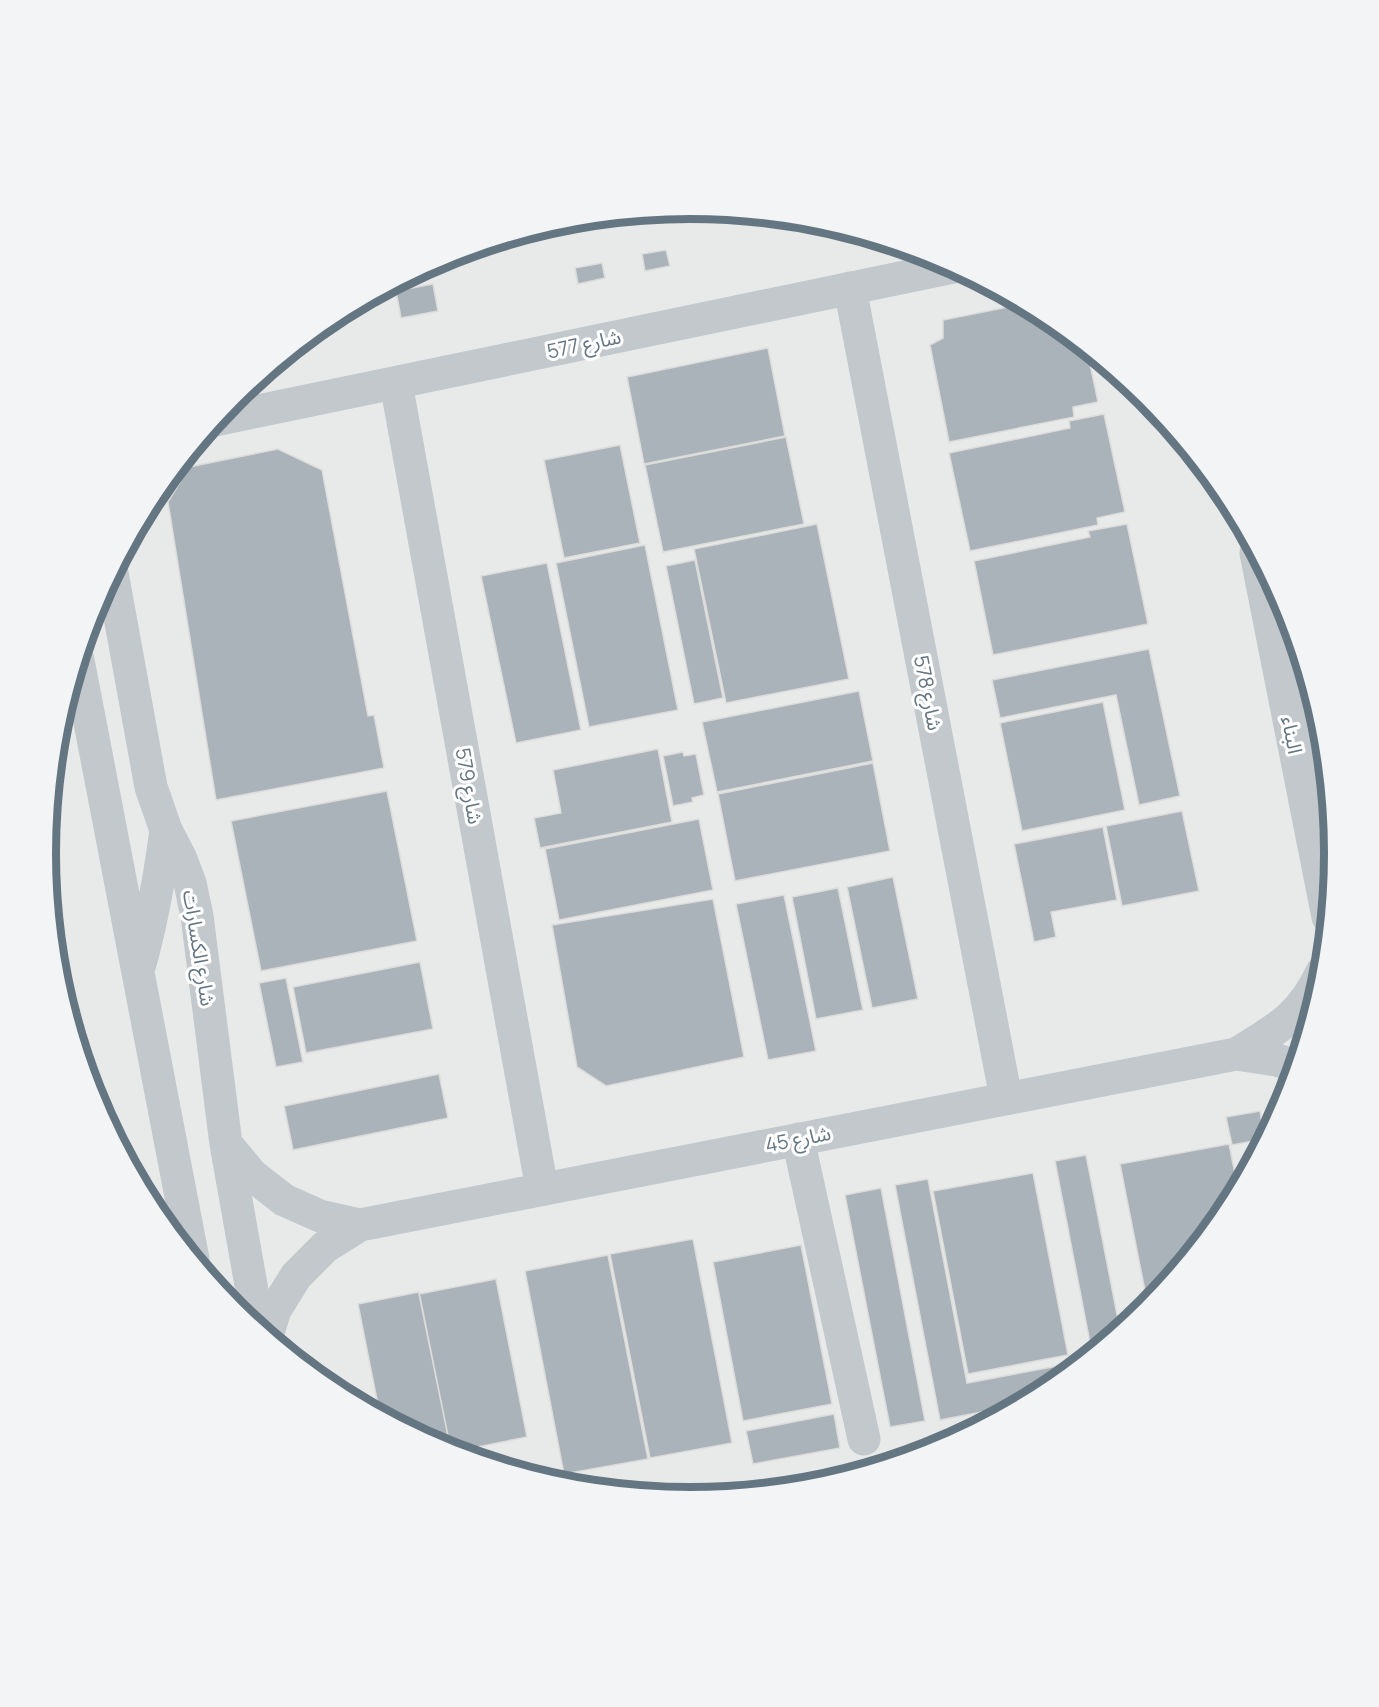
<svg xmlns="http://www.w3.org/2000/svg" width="1379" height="1707" viewBox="0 0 1379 1707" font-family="Manrope,'Noto Sans Arabic',sans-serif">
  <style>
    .built { fill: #e8e9e9 }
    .building { fill: #aab3b9; stroke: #dcdcda; stroke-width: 1.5 }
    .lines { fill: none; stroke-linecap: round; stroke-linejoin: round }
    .minor { stroke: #c3c8cc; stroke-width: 33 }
    .labels { text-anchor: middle; stroke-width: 6; stroke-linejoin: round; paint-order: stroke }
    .street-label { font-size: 20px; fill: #657683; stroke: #fff }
    .rim { fill: none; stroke: #657683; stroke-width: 8 }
  </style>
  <rect width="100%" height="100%" fill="#fafaf8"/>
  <path class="built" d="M48 854a642 642 0 1 1 1284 0a642 642 0 1 1-1284 0Z"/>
  <path class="building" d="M 666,250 L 670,266 L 645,271 L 642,254 Z
    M 602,263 L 605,278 L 578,284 L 575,268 Z
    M 433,284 L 438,311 L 401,318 L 396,291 Z
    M 1023,304 L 1048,318 L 1087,350 L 1098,402 L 1073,407 L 1074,417 L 949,442 L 930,345 L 943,338 L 943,320 Z
    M 768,348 L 785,436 L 644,464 L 627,377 Z
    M 1104,414 L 1125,512 L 1097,518 L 1098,525 L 970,551 L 949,453 L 1070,428 L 1069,421 Z
    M 786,437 L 804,524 L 663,552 L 645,465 Z
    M 620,445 L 640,543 L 564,558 L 544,460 Z
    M 278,449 L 322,470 L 368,716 L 374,715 L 384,768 L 216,800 L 168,502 L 189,467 Z
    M 817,524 L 849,679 L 726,703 L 694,549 Z
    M 1127,524 L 1148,624 L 993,655 L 974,561 L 1090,537 L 1088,531 Z
    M 645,545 L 678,710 L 589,727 L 556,563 Z
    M 695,560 L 723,698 L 694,704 L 666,566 Z
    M 547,563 L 581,730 L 516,743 L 481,576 Z
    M 1149,649 L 1180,796 L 1139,805 L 1116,695 L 1000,718 L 992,680 Z
    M 859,691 L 873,761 L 717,792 L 702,722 Z
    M 1103,702 L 1125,810 L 1022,831 L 1000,723 Z
    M 658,749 L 672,822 L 540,848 L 534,818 L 561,813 L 553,770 Z
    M 683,752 L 684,756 L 696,754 L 704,795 L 692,798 L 693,802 L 673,806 L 663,756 Z
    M 873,763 L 890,851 L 735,881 L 718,794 Z
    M 387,791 L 417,941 L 261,971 L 231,821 Z
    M 1182,811 L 1199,891 L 1122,906 L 1106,826 Z
    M 699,819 L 713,890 L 559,920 L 545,849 Z
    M 1103,827 L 1117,900 L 1051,912 L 1056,937 L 1034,942 L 1014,844 Z
    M 893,877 L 918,999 L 872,1008 L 847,887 Z
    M 838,888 L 863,1010 L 816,1019 L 792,897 Z
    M 784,895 L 816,1051 L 768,1060 L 736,904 Z
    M 713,899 L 744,1057 L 606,1086 L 577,1067 L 552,925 Z
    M 420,962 L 433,1029 L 306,1053 L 293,987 Z
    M 286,978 L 303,1062 L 276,1067 L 259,983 Z
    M 439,1074 L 448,1118 L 293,1150 L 284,1106 Z
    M 1260,1111 L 1264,1139 L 1232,1145 L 1226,1117 Z
    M 1229,1144 L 1238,1189 L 1225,1212 L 1148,1306 L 1120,1164 Z
    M 1086,1155 L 1120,1330 L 1092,1353 L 1055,1161 Z
    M 1033,1173 L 1068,1355 L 968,1374 L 933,1191 Z
    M 928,1179 L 967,1383 L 1068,1364 L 1070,1371 L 1047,1390 L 1018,1405 L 940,1420 L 895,1185 Z
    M 881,1188 L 925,1421 L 890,1427 L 845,1195 Z
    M 693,1239 L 732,1443 L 650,1458 L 610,1254 Z
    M 801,1245 L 832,1404 L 743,1421 L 713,1262 Z
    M 608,1255 L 648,1459 L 564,1474 L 525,1271 Z
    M 496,1279 L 527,1437 L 452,1452 L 451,1451 L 419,1294 Z
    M 419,1292 L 451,1451 L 443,1449 L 380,1415 L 358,1304 Z
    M 834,1414 L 840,1448 L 753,1464 L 746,1431 Z
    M 876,1462 L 877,1467 L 815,1486 L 768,1490 L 766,1483 Z"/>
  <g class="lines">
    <path class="minor" d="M 850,288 L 1006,1098
      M 396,383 L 542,1189
      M 215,420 L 953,267
      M 1256,553 L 1328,917
      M 112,573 L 151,787 L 166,830 L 180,857 L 190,883 L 197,916 L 226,1144 L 259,1330
      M 78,660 L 193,1259
      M 140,964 C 152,920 160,876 166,830
      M 1236,1054 C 1277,1029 1301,1017 1322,972
      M 798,1139 L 864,1439
      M 227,1145 L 252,1175 L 284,1200 L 320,1216 L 360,1225
      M 267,1336 L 275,1310 L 296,1276 L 325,1247 L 360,1225 L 1236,1054 L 1277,1060 L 1295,1066"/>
  </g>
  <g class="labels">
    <g class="street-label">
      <text transform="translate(584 344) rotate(-12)" y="7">شارع 577</text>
      <text transform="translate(928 693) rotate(79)" y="7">شارع 578</text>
      <text transform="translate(1292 735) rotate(79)" y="7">البناء</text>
      <text transform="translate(469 786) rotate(80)" y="7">شارع 579</text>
      <text transform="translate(199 948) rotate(81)" y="7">شارع الكسارات</text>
      <text transform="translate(798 1139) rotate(-11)" y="7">شارع 45</text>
    </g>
  </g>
  <path d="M0 0H1379V1707H0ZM56 853a634 634 0 1 1 1268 0a634 634 0 1 1-1268 0Z" fill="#f3f4f5" fill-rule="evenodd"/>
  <path class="rim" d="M56 853a634 634 0 1 1 1268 0a634 634 0 1 1-1268 0Z"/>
</svg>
